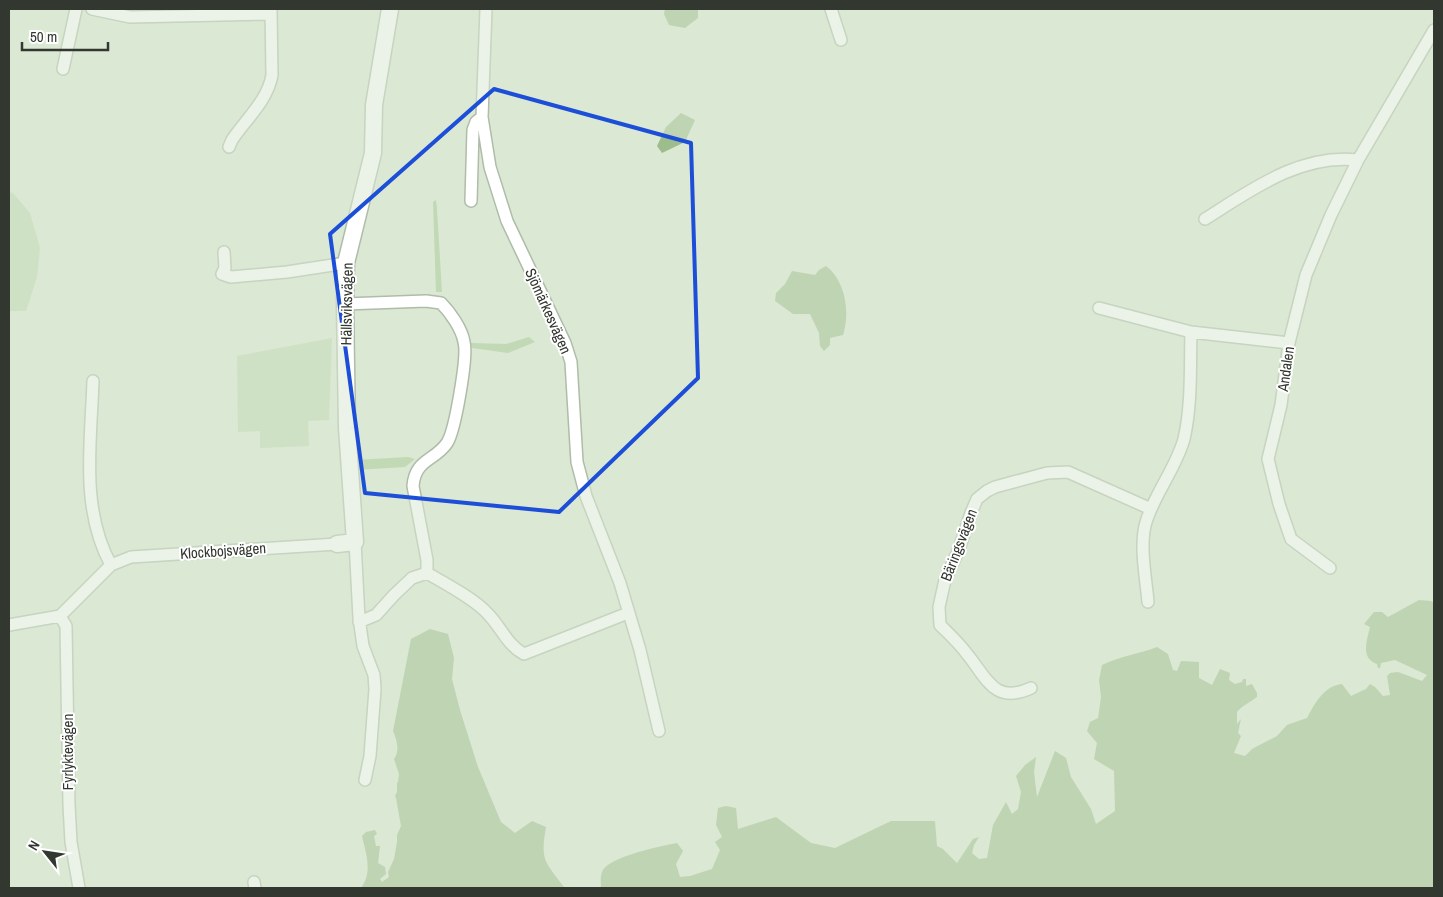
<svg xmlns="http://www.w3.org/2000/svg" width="1443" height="897" viewBox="0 0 1443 897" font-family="'Archivo Narrow',sans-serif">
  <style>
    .green { fill: #c1d9b4 }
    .water { fill: #9dbd8c }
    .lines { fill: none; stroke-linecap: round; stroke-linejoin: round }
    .street-casing { stroke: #afbca9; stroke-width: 14 }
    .secondary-casing { stroke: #afbca9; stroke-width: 19 }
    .street { stroke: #fff; stroke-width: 11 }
    .secondary { stroke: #fff; stroke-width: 16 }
    .marked { fill: none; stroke: #1d4ed8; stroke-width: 4; stroke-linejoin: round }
    .labels { text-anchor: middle; stroke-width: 4; stroke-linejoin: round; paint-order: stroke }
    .street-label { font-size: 15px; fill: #32372f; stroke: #fff }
  </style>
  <rect width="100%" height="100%" fill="#dbe8d4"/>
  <path class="green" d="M 9,192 L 13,193 L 30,213 L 40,248 L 37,277 L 26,311 L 9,311 Z
    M 436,200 L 437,209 L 442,292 L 436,292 L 433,202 Z
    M 529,337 L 535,342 L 508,353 L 472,348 L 471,343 L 506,344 Z
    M 332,338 L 329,420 L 308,421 L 309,446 L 260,448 L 260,431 L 238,432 L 237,356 Z
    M 408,457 L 415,459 L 405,467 L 356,470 L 355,460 Z"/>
  <path class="water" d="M 665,9 L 698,9 L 698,18 L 685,28 L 669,25 L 664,14 Z
    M 681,113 L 695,120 L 685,142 L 662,153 L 657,146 L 666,127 Z
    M 826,266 C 846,281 850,313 843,335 L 830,338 L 830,345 L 824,351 L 820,346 L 819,333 L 810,314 L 793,314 L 775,301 L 776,293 L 785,284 L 792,271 L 815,275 L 819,270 Z
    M 1419,600 L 1431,601 L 1434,603 L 1434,888 L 601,888 C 601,884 600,877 602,872 C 607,857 661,846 677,843 L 683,851 L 676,864 L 680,877 L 690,876 L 712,869 L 720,850 L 715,842 L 722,837 L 716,825 L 718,808 L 726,806 L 736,808 L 738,829 L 776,817 L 811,843 L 835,848 L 891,821 L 935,821 L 937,846 L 943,849 L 957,863 L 973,839 L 979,837 L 974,845 L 972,853 L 979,859 L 987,858 L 993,825 L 1006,802 L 1012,814 L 1018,809 L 1021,792 L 1016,776 L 1025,765 L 1036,757 L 1034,772 L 1037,797 L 1055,751 L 1066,758 L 1071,777 L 1091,809 L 1096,824 L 1115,811 L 1114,771 L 1094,759 L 1097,743 L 1087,731 L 1090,722 L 1098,718 L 1101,697 L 1099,680 L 1102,665 C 1120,656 1139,654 1157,647 L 1168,654 L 1173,670 L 1177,671 L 1181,661 L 1199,662 L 1199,678 L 1212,685 L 1220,669 L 1230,673 L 1229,680 L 1235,684 L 1242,682 L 1243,679 L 1246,679 L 1246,686 L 1252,684 L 1257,693 L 1257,697 C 1249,703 1243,705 1237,712 L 1237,724 L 1241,719 L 1238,733 L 1241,736 L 1234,753 L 1245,756 L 1252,749 L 1277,736 L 1287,725 L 1307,718 C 1315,703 1324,686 1342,684 L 1351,696 L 1366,689 L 1370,684 L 1375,687 L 1383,696 L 1390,695 L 1387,676 L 1390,673 L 1398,672 L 1422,681 L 1427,675 L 1395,660 L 1381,663 L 1380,668 L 1378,668 L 1377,664 C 1360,658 1367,640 1370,627 L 1364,624 L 1374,612 L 1382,612 L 1388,617 Z
    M 430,629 L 448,634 L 454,658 L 452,679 L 460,710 L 478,767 L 501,822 L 515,833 L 532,821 L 546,827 C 540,861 545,861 564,887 L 568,887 L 568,888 L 361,888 C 373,872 366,854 362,836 L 366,832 L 375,830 L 377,834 L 374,836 L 376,846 L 380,846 L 378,863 L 385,867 L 386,874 L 380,879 L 382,882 L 389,877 L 388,872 L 394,859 L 397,842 L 397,835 L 401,826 L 396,798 L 395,796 L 397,792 L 397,783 L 398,782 L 399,774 L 394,759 C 400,751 397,740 393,731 L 411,639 Z"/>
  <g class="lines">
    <g class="street-casing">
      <path id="street" d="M 92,9 L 130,17 L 271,14
        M 486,9 L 482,117 L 490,167 L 507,221 L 565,343 L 571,362 L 577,462 L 586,496 L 620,583 L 640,650 L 659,731
        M 831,9 L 841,40
        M 63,69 L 76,9
        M 229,147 L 232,140 C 246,119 268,100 272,75 L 271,9
        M 471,201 L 473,130 L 476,122 L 482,117
        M 1205,219 C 1251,190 1301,153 1358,160
        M 224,252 L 225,268 L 222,274 L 231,277 L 287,272 L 346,263
        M 345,304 L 426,301 L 441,303 C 450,312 462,329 464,342 C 468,356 455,431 447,443 C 435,461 415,459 413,486 L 427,560 L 427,573
        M 1099,308 L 1191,332
        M 93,381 C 91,442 80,509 111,565
        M 355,542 L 359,618 L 363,646 L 374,675 L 375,689 L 370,756 L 365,780
        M 1330,568 L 1291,539 L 1279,504 L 1268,459 L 1281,405 L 1289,343 L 1306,275 L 1331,215 L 1358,160 L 1434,30
        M 1148,602 C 1146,578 1139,545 1146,522 C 1155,493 1176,468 1184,439 C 1192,404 1190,366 1191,332 L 1289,343
        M 60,616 L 66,626 L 69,805 L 71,842 L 79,888
        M 359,622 L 376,615 L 394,595 L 412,578 L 427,573 C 444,583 475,599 488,614 C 501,627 507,645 524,654 L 628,613
        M 9,625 L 60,616 L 111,565 L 131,557 L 337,544
        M 1031,688 C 994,705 987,678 967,654 C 959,643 949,634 940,625 L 939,607 L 945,580 L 959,549 L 971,513 L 977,499 L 987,491 L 995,487 L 1047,473 L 1068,472 L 1151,509
        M 254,882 L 255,888"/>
    </g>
    <g class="secondary-casing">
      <path id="secondary" d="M 337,544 L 355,542 L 347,428 L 345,304 L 346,263 L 373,153 L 374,105 L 390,9"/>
    </g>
    <use href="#street" class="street"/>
    <use href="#secondary" class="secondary"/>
  </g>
  <path d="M0 0H1443V897H0ZM 494,89 L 691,143 L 698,378 L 559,512 L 365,493 L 330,234 Z" fill="#dbe8d4" fill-opacity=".55" fill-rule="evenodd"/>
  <path class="marked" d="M 494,89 L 691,143 L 698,378 L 559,512 L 365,493 L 330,234 Z"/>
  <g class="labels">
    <g class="street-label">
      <text transform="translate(347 304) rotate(-89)" y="5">Hällsviksvägen</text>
      <text transform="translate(548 311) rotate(66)" y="5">Sjömärkesvägen</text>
      <text transform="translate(1286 369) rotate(-82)" y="5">Andalen</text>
      <text transform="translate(959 545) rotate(-69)" y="5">Bäringsvägen</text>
      <text transform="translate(223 551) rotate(-4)" y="5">Klockbojsvägen</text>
      <text transform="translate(68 752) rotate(-90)" y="5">Fyrlyktevägen</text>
    </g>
  </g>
  <rect width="1443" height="897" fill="none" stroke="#32372f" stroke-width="20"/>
  <g transform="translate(45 852) rotate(300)" stroke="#ffffff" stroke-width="4" paint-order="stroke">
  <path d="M0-4L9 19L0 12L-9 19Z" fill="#32372f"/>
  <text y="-8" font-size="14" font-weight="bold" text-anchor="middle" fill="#32372f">N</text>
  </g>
  <path d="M22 42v8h86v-8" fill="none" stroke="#32372f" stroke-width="2.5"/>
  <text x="30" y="42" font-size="15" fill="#32372f" stroke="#ffffff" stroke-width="4" paint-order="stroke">50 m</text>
</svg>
